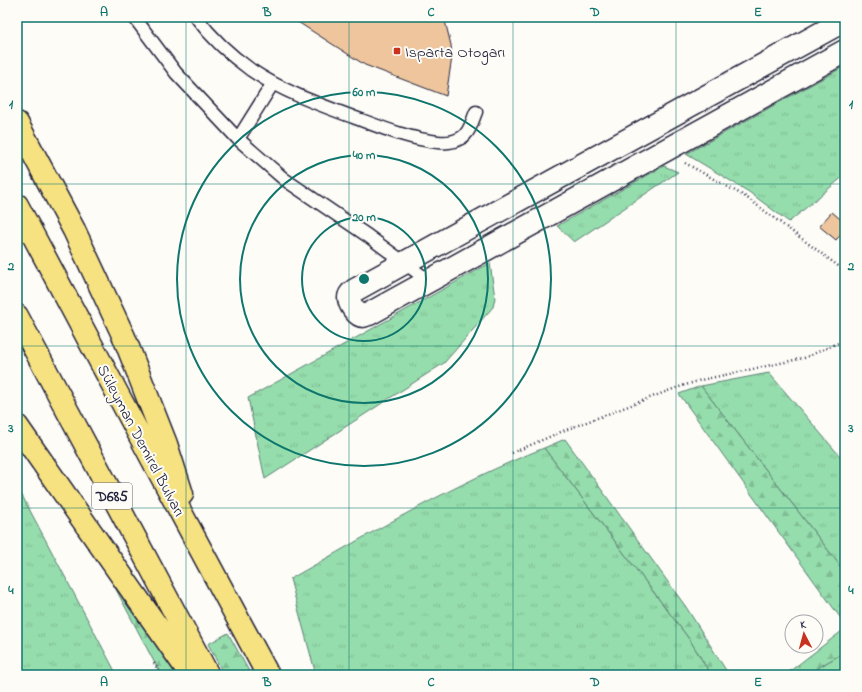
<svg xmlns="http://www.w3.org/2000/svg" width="862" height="692" viewBox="0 0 862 692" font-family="'Indie Flower',sans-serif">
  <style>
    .grass { fill: url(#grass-tufts); stroke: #5c8074 }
    .forest { fill: url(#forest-firs); stroke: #5c8074 }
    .building { fill: #eec59d; stroke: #22223b }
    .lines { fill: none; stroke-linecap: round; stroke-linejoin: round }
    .service-casing { stroke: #22223b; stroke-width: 15 }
    .minor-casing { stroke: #22223b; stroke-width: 25 }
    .trunk-casing { stroke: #22223b; stroke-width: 25 }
    .path { stroke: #22223b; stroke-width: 2.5; stroke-dasharray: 1 3; stroke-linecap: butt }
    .service { stroke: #fdfcf7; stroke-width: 12 }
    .minor { stroke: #fdfcf7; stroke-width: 22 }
    .trunk { stroke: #f7e281; stroke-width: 22 }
    .grid { fill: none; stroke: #0f766e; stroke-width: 1; stroke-opacity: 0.55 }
    .ring { fill: none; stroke: #0f766e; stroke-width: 2 }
    .poi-dot { fill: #c8321e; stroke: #fdfcf7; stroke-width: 1.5 }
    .labels { text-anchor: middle; stroke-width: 4; stroke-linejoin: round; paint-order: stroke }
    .shield { fill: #fdfcf7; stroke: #646373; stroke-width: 1 }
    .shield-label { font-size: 15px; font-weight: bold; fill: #22223b }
    .poi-label { font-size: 16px; fill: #22223b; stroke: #fdfcf7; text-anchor: start }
    .street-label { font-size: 16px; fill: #22223b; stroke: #fdfcf7 }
    .centre { fill: #0f766e; stroke: #fdfcf7; stroke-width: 2 }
    .ring-label { font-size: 12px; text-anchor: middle; font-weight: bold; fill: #0f766e; stroke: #fdfcf7; stroke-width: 4; stroke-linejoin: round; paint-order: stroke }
    .neatline { fill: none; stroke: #0f766e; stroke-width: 1.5 }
    .grid-label { font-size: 13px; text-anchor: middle; font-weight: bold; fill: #0f766e }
  </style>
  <defs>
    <pattern id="grass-tufts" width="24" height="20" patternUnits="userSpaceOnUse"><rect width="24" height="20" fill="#95ddac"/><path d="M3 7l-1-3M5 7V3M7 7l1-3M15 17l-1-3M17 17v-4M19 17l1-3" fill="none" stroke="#80bd95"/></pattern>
    <pattern id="forest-firs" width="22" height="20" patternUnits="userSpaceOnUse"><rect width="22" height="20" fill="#95ddac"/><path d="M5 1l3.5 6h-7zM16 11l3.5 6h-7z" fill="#80bd95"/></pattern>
  </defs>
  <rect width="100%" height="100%" fill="#fdfcf7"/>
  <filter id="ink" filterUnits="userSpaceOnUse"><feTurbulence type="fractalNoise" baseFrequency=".025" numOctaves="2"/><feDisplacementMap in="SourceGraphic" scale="8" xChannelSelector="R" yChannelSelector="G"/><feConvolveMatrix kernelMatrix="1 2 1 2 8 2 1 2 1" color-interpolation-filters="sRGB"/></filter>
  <g filter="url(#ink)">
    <path class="grass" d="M 845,66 L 845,175 L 789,222 L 749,192 L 686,154 Z
      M 664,166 L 678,172 L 574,242 L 557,226 Z
      M 490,263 L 495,298 L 493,307 L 444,363 L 265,479 L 248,398 Z
      M 769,373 L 845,462 L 845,572 L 701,386 Z
      M 544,448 L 690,640 L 711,675 L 316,675 L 290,579 C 373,532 455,483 544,448 Z
      M 17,486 L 117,675 L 17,675 Z
      M 845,652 L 845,675 L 801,675 L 805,675 Z"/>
    <path class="forest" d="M 701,386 L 845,572 L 845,624 L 679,394 Z
      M 565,439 L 686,607 L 729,675 L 711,675 L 690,640 L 544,448 Z
      M 70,502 L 185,675 L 161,675 Z
      M 845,626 L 845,652 L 805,675 L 796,675 L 790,671 L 842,631 Z
      M 228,633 L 251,675 L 224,675 L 208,644 Z"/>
    <path class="building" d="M 290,17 L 444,17 L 451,45 L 452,57 L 446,96 L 365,65 Z
      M 832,212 L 845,223 L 845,230 L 836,240 L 819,226 Z"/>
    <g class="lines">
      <g class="service-casing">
        <path id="service" d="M 134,17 L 176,73 L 238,139 L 284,179 L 368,236 L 429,281
          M 196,17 C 211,37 230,55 251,70 C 282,91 318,104 353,117 C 380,127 409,139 438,142 C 446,143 454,142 461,138 C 470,133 472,121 476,112
          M 238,139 L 273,83"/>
      </g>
      <g class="minor-casing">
        <path id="minor" d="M 845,20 L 355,290 C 352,292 349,294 349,298 C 349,304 357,316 363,316 C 364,316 368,314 369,314 L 845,51"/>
      </g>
      <g class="trunk-casing">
        <path id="trunk" d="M 17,123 L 74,230 L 124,337 L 166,444 L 182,494
          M 17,205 L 157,468 L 268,675
          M 17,316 L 208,675
          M 17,426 L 191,675"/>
      </g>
      <path class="path" d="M 685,163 L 746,197 L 845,271
        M 512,453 L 563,431 L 673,389 L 701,380 L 804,358 L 845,340
        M 154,663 L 161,675"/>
      <use href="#service" class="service"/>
      <use href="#minor" class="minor"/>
      <use href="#trunk" class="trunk"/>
    </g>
  </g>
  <path class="grid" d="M 186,17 L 186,675M 349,17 L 349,675M 513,17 L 513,675M 676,17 L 676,675M 17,184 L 845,184M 17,346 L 845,346M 17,508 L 845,508"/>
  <g class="ring">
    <circle cx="364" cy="279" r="62"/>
    <circle cx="364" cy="279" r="124"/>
    <circle cx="364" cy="279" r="187"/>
  </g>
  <rect class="poi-dot" x="393" y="47" width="8" height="8" rx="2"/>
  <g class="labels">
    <rect class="shield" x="92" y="483" width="40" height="26" rx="3"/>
    <g class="shield-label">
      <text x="112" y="501">D685</text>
    </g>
    <g class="poi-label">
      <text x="405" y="57">Isparta Otogarı</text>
    </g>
    <g class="street-label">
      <text transform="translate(142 440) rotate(62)" y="6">Süleyman Demirel Bulvarı</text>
    </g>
  </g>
  <circle cx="364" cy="279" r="6" class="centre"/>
  <g class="ring-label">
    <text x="364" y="96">60 m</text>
    <text x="364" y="159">40 m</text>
    <text x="364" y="221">20 m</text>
  </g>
  <rect width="862" height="692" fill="none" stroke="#fdfcf7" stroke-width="44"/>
  <g transform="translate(804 634) rotate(354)"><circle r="19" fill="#fdfcf7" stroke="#a5a5ac"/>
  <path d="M0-3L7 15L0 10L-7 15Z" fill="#c8321e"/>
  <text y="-6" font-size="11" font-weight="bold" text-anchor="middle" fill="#22223b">K</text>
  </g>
  <rect x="22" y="22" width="818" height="648" class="neatline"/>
  <g class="grid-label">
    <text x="104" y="16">A</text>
    <text x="267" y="16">B</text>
    <text x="431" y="16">C</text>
    <text x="595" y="16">D</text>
    <text x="758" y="16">E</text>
    <text x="11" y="108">1</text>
    <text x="851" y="108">1</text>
    <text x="11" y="270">2</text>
    <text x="851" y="270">2</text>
    <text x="11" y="432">3</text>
    <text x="851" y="432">3</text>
    <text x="11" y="594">4</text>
    <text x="851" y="594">4</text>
    <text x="104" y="686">A</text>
    <text x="267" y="686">B</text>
    <text x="431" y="686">C</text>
    <text x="595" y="686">D</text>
    <text x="758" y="686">E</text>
  </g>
</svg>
